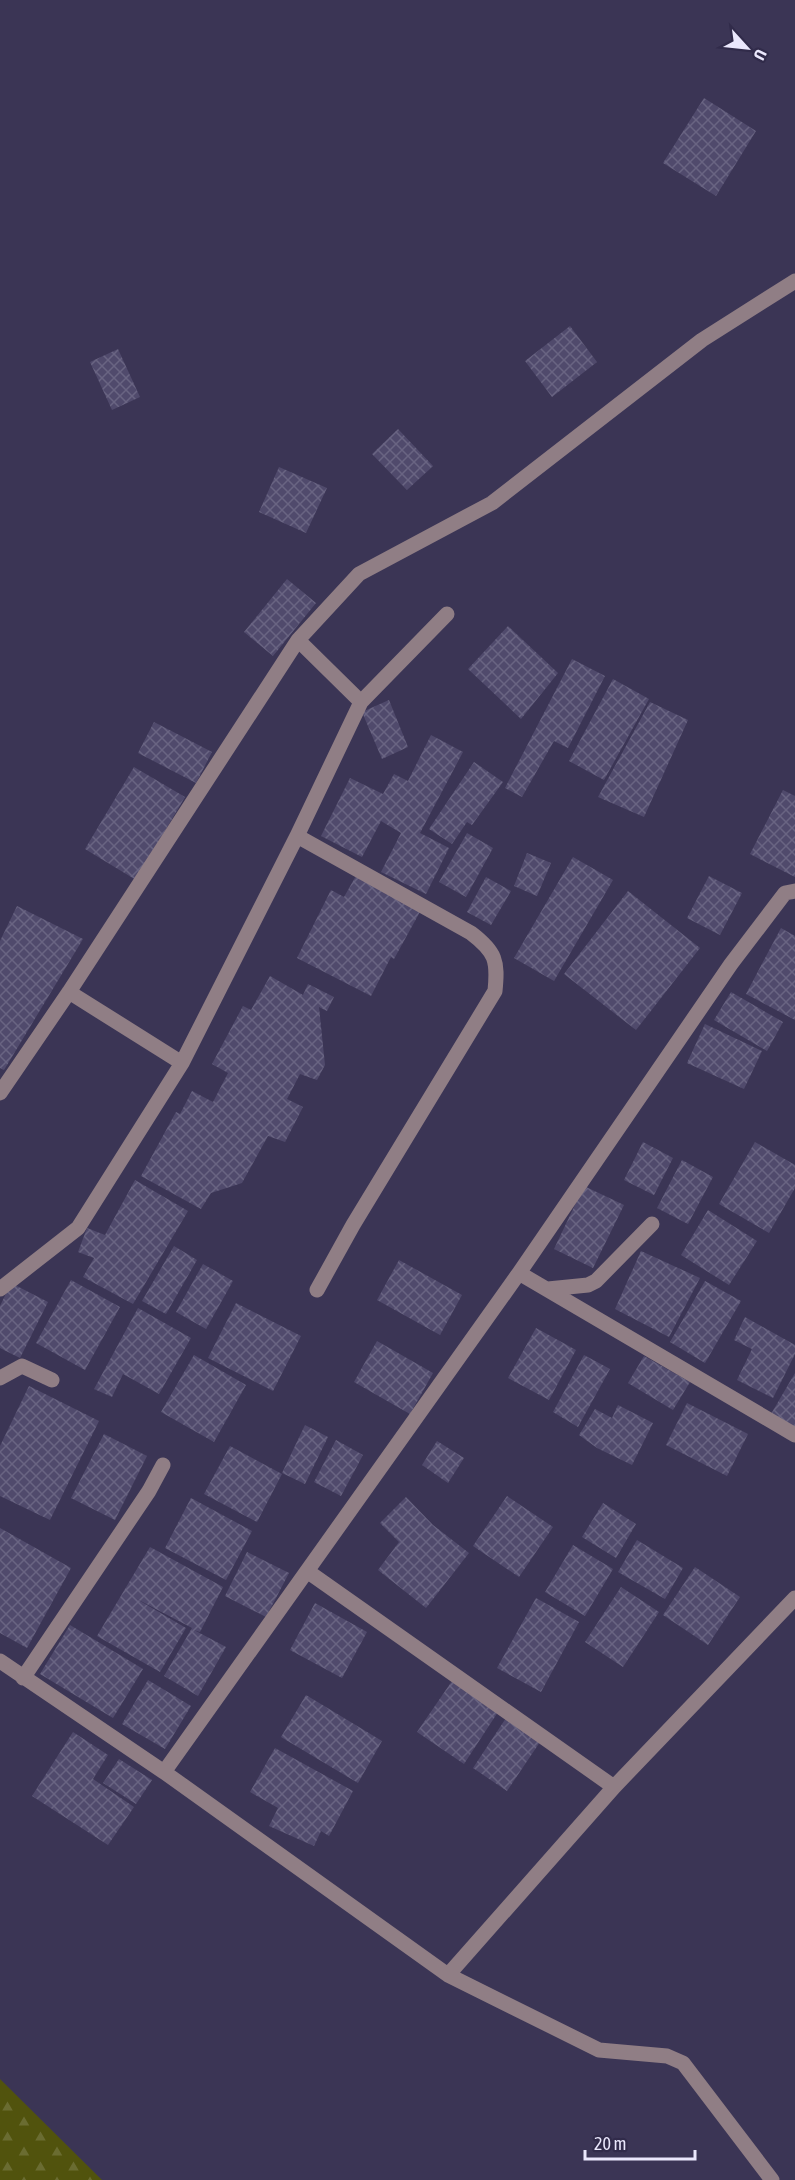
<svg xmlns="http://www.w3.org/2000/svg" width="795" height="2180" viewBox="0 0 795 2180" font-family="'Asap Condensed',sans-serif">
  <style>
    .forest { fill: url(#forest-firs) }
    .building { fill: url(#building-cross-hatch) }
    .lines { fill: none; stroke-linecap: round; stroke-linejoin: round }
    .minor { stroke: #907e85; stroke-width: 15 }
  </style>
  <defs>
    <pattern id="forest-firs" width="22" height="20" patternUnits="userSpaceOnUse" patternTransform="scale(1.5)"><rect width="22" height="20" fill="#51530d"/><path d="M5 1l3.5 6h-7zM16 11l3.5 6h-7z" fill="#6a6c31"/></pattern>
    <pattern id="building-cross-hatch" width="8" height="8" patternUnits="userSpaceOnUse" patternTransform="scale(1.5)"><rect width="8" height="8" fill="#504a6c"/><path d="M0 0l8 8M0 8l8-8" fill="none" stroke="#696482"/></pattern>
  </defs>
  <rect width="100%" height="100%" fill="#3b3555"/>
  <path class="forest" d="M 0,2079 L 102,2180 L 0,2180 Z"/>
  <path class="building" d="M 704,98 L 756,131 L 716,196 L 663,163 Z
    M 570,326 L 597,362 L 552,397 L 525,361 Z
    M 118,349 L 140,397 L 112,410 L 90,362 Z
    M 398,429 L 433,466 L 407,490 L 372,454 Z
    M 279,467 L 327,488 L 306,533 L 259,512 Z
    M 287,579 L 316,603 L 273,656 L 244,632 Z
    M 508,626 L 558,673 L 521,719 L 468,669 Z
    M 572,659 L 605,676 L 568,748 L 554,741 L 522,797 L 505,788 Z
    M 613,679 L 649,699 L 604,780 L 569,761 Z
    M 389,700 L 408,747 L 382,759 L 362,712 Z
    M 650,702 L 688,720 L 644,817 L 598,797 Z
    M 154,722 L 212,752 L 196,783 L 138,753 Z
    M 431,735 L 463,752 L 420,833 L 449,848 L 426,894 L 381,872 L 401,833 L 381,821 L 362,857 L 321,836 L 350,778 L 383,794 L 394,774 L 408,781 Z
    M 474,762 L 503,782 L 472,825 L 467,822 L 452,844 L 429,829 Z
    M 134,767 L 185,797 L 136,880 L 85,849 Z
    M 783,790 L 795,796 L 795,877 L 750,854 Z
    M 467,833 L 493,848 L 466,897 L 439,882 Z
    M 527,853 L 551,863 L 537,896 L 514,886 Z
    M 573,857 L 613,880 L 554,981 L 514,958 Z
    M 357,874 L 421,910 L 394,959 L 391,957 L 371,996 L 297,958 L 331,890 L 344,897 Z
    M 709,876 L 742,893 L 720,935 L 687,918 Z
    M 486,877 L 511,891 L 491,925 L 467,912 Z
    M 628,891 L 700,948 L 636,1030 L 564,974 Z
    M 17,906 L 83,939 L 4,1070 L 0,1068 L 0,941 Z
    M 781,928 L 795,936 L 795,1020 L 746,994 Z
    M 270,976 L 303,995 L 308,984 L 334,997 L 327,1011 L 319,1007 L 325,1065 L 317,1080 L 300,1074 L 287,1099 L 303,1107 L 285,1142 L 268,1136 L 242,1183 L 211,1193 L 201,1209 L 141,1176 L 176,1112 L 180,1114 L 192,1091 L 213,1102 L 228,1073 L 212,1064 L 243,1006 L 251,1010 Z
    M 731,992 L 783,1022 L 767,1051 L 714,1020 Z
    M 705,1024 L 762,1051 L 744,1089 L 687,1063 Z
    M 643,1142 L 673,1158 L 654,1195 L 624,1180 Z
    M 755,1142 L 795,1165 L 795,1188 L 769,1233 L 719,1204 Z
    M 682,1160 L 713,1177 L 688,1224 L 657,1208 Z
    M 135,1180 L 188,1211 L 133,1304 L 83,1277 L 94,1258 L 78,1252 L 87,1228 L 105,1235 Z
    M 584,1186 L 624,1205 L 593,1268 L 554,1249 Z
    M 708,1210 L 757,1241 L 729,1285 L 681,1255 Z
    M 174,1246 L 197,1260 L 166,1314 L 142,1301 Z
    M 641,1251 L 700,1278 L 669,1337 L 615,1309 Z
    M 399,1260 L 462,1295 L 440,1335 L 377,1300 Z
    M 203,1264 L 233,1281 L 206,1329 L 176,1312 Z
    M 71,1280 L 120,1307 L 85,1370 L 36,1343 Z
    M 705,1281 L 741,1301 L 705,1363 L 670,1342 Z
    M 11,1283 L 48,1302 L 20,1358 L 0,1348 L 0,1306 Z
    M 236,1303 L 301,1336 L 273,1391 L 208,1358 Z
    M 138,1308 L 191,1338 L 159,1394 L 123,1374 L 112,1397 L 94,1389 Z
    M 745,1317 L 795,1345 L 795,1354 L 773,1398 L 737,1380 L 752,1349 L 734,1340 Z
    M 536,1328 L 576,1350 L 549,1400 L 508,1378 Z
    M 377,1341 L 433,1373 L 410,1414 L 354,1382 Z
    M 194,1355 L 246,1385 L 214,1442 L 161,1412 Z
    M 584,1355 L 610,1369 L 578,1427 L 553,1412 Z
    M 644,1356 L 690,1382 L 673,1410 L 628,1383 Z
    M 795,1373 L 795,1428 L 771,1414 Z
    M 29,1386 L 99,1421 L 50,1520 L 0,1496 L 0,1446 Z
    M 687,1403 L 748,1434 L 727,1476 L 666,1445 Z
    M 618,1405 L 653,1423 L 632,1465 L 597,1448 L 579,1435 L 595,1409 L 612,1418 Z
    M 305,1425 L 328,1437 L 305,1484 L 282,1473 Z
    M 104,1434 L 147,1456 L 115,1520 L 71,1498 Z
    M 336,1440 L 363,1455 L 341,1496 L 314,1482 Z
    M 437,1441 L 464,1458 L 448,1483 L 422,1465 Z
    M 230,1446 L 282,1474 L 257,1522 L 204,1494 Z
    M 507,1496 L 553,1527 L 519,1577 L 473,1546 Z
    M 406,1497 L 433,1525 L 469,1553 L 426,1608 L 378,1570 L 399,1542 L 380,1523 Z
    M 191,1498 L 252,1531 L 226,1580 L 165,1548 Z
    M 603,1503 L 636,1524 L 616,1558 L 582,1537 Z
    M 0,1528 L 71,1568 L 27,1648 L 0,1633 Z
    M 637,1540 L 683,1568 L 665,1599 L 618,1572 Z
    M 573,1545 L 613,1569 L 585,1616 L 545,1592 Z
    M 150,1547 L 223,1587 L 200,1632 L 194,1630 L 226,1647 L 198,1696 L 164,1676 L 192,1628 L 135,1598 L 186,1628 L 160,1672 L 97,1636 Z
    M 247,1552 L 289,1573 L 266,1617 L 225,1596 Z
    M 695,1567 L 740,1597 L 708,1645 L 663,1615 Z
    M 621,1587 L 659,1612 L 623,1667 L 585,1642 Z
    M 536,1598 L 579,1622 L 541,1692 L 497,1668 Z
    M 315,1603 L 367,1632 L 342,1678 L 290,1650 Z
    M 70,1625 L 143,1669 L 113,1718 L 40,1674 Z
    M 148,1680 L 191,1706 L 165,1749 L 122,1724 Z
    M 452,1681 L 498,1712 L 464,1764 L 417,1732 Z
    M 306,1695 L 382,1741 L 358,1783 L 281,1737 Z
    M 506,1718 L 540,1742 L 507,1791 L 473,1768 Z
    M 73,1732 L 108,1755 L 93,1779 L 134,1807 L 108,1845 L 32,1796 Z
    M 275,1748 L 353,1791 L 329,1836 L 321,1831 L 314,1846 L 269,1826 L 278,1808 L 250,1792 Z
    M 119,1759 L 152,1780 L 136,1804 L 103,1783 Z"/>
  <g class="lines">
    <path class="minor" d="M 298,640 L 361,702
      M 297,836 L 361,702 L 447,614
      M 69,992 L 182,1063
      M 0,1093 L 69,992 L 298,640 L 359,574 L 492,503 L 702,340 L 795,281
      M 519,1273 L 795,1435
      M 0,1289 L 78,1228 L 182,1063 L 297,836 L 471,933 C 496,952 498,961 495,991 L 353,1225 L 317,1290
      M 548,1289 L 588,1285 L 596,1281 L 652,1224
      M 0,1378 L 22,1366 L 52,1380
      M 307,1571 L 614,1787
      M 0,1661 L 164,1772 L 448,1975 L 614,1787 L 795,1598
      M 23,1678 L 149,1491 L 163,1465
      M 164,1772 L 519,1273 L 731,964 L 785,893 L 795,891
      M 448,1975 L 599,2050 L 667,2056 L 683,2063 L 772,2180"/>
  </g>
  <g transform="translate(747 48) rotate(117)" stroke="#312b4a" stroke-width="4.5" paint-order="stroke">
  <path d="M0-4.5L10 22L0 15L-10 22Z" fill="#eae7fc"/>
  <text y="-9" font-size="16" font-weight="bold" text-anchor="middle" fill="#eae7fc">U</text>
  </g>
  <path d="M585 2150v9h110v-9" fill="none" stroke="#eae7fc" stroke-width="3"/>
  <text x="594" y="2150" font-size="18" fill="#eae7fc" stroke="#312b4a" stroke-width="4.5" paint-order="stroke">20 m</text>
</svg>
